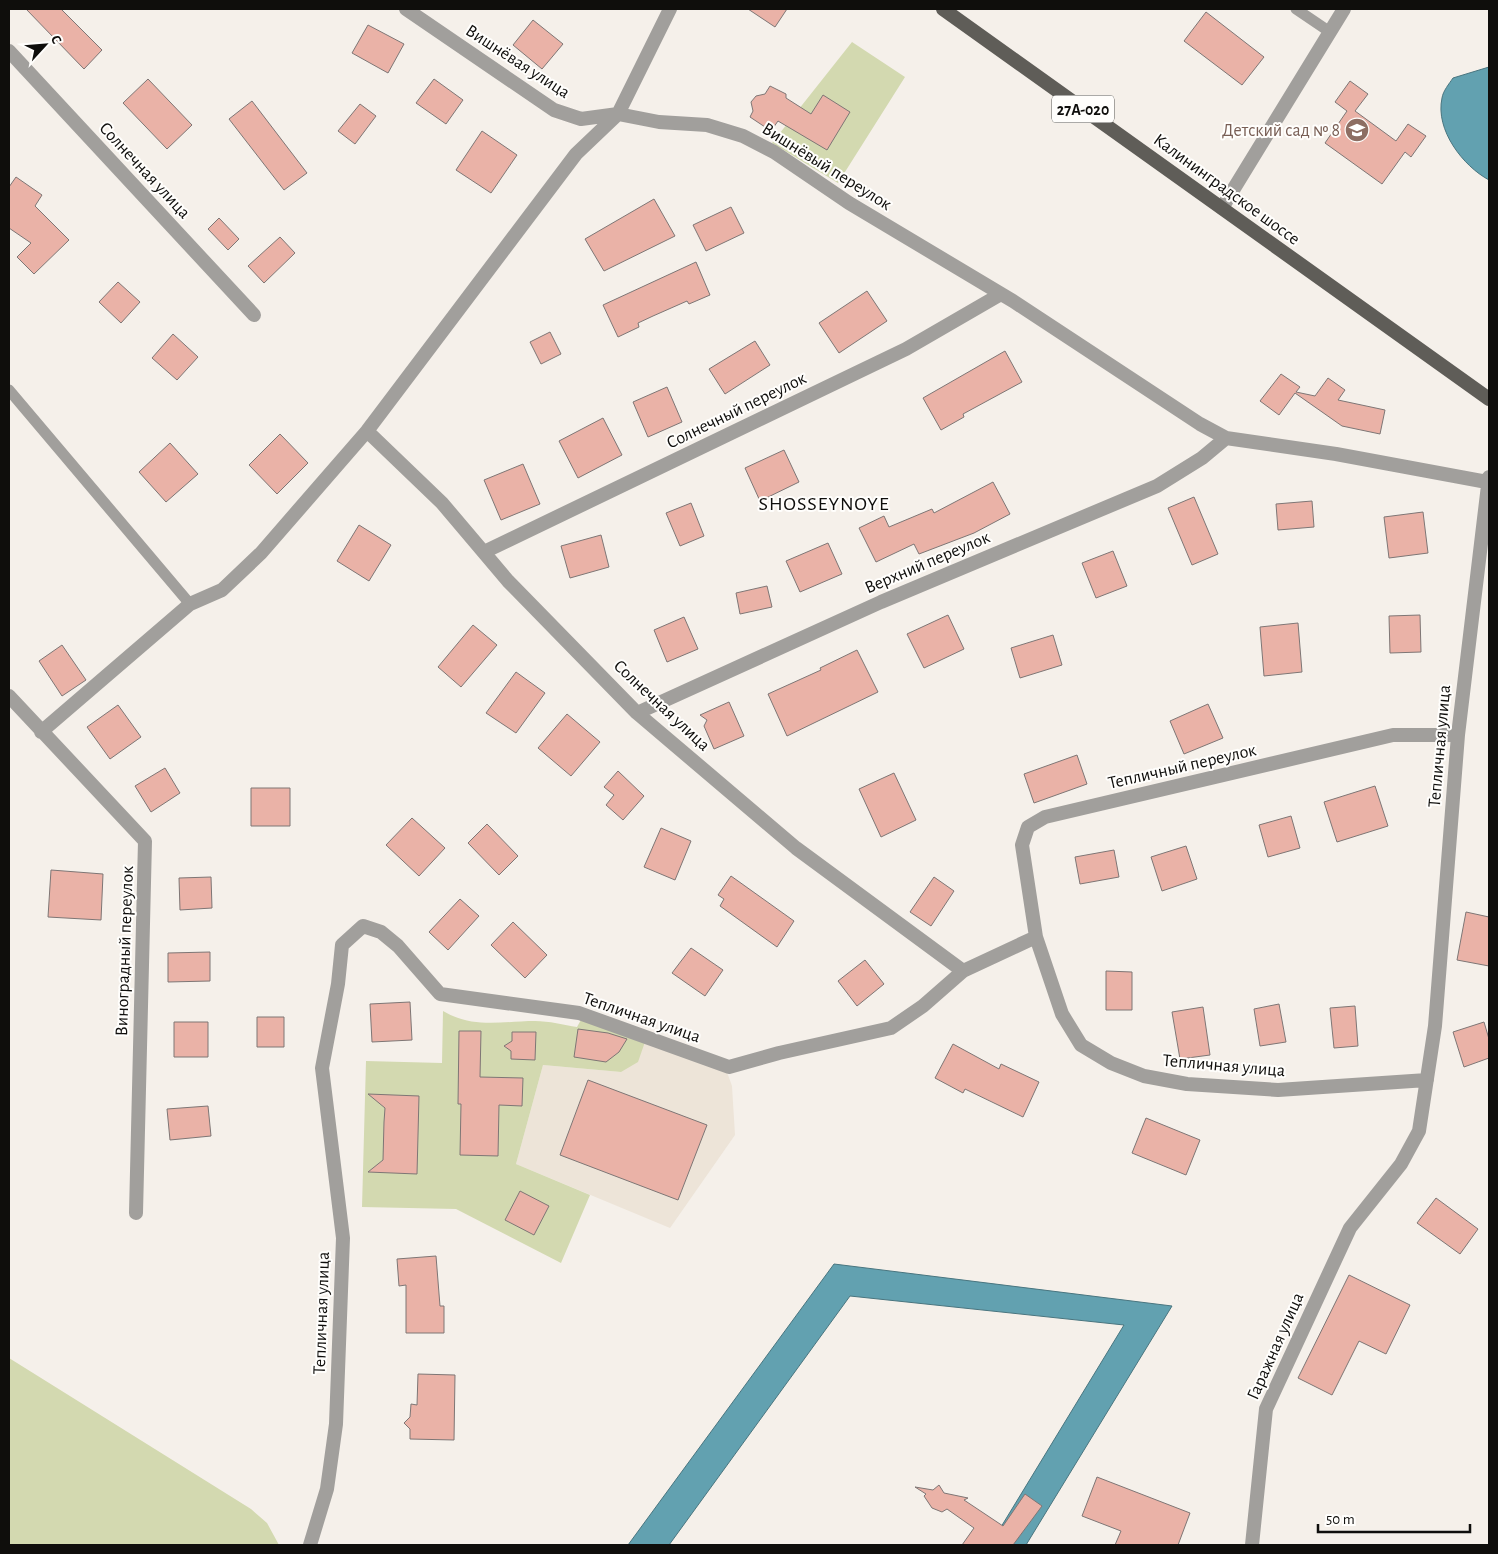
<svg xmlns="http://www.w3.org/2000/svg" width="1498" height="1554" viewBox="0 0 1498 1554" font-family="'Alegreya Sans',sans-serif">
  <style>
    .built { fill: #ede4d8 }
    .green { fill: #d3d9b0 }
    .water { fill: #62a1b0; stroke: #49757f }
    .building { fill: #eab2a7; stroke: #7e7675 }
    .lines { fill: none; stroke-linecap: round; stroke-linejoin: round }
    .service { stroke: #a19f9c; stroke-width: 11 }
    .minor { stroke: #a19f9c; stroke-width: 14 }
    .primary { stroke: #5f5d58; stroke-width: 14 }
    .labels { text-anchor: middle; stroke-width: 4; stroke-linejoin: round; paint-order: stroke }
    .shield { fill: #fffefc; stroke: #575654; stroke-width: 1 }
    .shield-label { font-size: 16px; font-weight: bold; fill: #0f0e0c }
    .street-label { font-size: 18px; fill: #0f0e0c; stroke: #fffefc }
    .education-label { font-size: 18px; fill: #785e54; stroke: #fffefc; text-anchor: end }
    .quarter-label { font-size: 20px; letter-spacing: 1px; fill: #0f0e0c; stroke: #fffefc }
  </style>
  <rect width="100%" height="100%" fill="#f5f0ea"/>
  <path class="built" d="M 647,1036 L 724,1064 L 732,1086 L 735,1135 L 670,1228 L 516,1164 L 543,1065 L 621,1072 Z"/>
  <path class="green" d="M 852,42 L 905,77 L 838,183 L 772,143 Z
    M 443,1011 C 473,1029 502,1021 535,1021 C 549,1021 564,1025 577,1027 L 582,1018 L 647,1036 L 638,1062 L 621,1072 L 543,1065 L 516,1164 L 590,1195 L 561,1263 L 456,1209 L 362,1207 L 366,1061 L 442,1063 Z
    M 9,1358 L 251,1509 L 267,1523 L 279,1545 L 9,1545 Z"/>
  <path class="water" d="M 1489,67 L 1489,180 C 1463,166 1435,130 1442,98 C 1443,91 1449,84 1453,78 Z
    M 834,1264 L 1172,1306 L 1026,1545 L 990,1545 L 1124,1325 L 850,1296 L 669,1545 L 628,1545 Z"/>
  <path class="building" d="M 26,9 L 61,9 L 102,50 L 84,69 Z
    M 748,9 L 787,9 L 775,27 Z
    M 1206,12 L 1264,57 L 1242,85 L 1184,41 Z
    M 533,20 L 563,44 L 542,69 L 513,45 Z
    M 368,25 L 404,44 L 388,73 L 352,53 Z
    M 148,79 L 192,125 L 167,149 L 123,103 Z
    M 434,79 L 463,100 L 446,124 L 416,103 Z
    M 1350,81 L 1368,94 L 1355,111 L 1396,141 L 1408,124 L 1426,136 L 1411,157 L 1405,152 L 1382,184 L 1325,143 L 1347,111 L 1335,102 Z
    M 770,86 L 786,94 L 786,98 L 811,114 L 823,95 L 850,112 L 827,150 L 778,121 L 771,131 L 750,117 L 753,111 L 751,102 L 756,96 L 765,94 Z
    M 252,101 L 307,173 L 284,190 L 229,119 Z
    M 360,104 L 376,116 L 355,144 L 338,131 Z
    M 482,131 L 517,155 L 491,193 L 456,170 Z
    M 16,177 L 42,195 L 35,206 L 69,240 L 34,274 L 17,257 L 31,243 L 9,228 L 9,187 Z
    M 654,199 L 675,236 L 604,271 L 585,239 Z
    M 731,207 L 744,233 L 706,251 L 693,225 Z
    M 219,218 L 239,239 L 228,250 L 208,229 Z
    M 280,237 L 295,253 L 264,283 L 248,266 Z
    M 696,262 L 710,295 L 689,304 L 687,301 L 653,316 L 638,323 L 639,327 L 618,337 L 603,305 Z
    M 118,282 L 140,302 L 121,323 L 99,302 Z
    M 867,291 L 887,321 L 839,353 L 819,323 Z
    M 550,332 L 561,354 L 541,364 L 530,342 Z
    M 173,334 L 198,357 L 177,380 L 152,358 Z
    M 755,341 L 770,365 L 725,394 L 709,369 Z
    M 1005,351 L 1022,382 L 963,414 L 964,417 L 941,430 L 923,398 Z
    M 1281,374 L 1300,387 L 1296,392 L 1315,396 L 1328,378 L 1345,390 L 1338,400 L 1385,410 L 1380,434 L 1342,426 L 1295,393 L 1279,415 L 1260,401 Z
    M 667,387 L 682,422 L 648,437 L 633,402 Z
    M 603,418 L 622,455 L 578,478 L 559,441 Z
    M 280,434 L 308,463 L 277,494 L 249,465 Z
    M 170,443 L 198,474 L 166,502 L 139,472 Z
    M 784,450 L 799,482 L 760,501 L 745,468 Z
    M 523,464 L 540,504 L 501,520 L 484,480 Z
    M 993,482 L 1010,514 L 974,533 L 919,554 L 914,544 L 876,562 L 859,528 L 884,516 L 889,527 L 932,509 L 934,513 Z
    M 1194,497 L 1218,554 L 1192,565 L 1168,508 Z
    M 1312,501 L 1314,527 L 1278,530 L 1276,504 Z
    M 691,503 L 704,536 L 680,546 L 666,513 Z
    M 1423,512 L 1428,553 L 1389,558 L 1384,517 Z
    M 359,525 L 391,545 L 369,581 L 337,561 Z
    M 601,535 L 609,567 L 570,578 L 561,546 Z
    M 828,543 L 842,574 L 800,592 L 786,561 Z
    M 1113,551 L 1127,586 L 1096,598 L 1082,563 Z
    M 767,586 L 772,607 L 740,614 L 736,593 Z
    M 948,615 L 964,649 L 924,668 L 907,634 Z
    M 1420,615 L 1421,652 L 1390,653 L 1389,616 Z
    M 684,617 L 698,649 L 667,662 L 654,630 Z
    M 1298,623 L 1302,672 L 1264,676 L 1260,627 Z
    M 473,625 L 497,645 L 461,687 L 438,667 Z
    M 1053,635 L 1062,665 L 1020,678 L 1011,648 Z
    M 62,645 L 86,680 L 62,696 L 39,661 Z
    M 857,650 L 878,692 L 787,736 L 768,694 L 821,670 L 820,668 Z
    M 516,672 L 545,693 L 516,733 L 486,713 Z
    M 729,702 L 744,736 L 714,749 L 704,726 L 707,720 L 700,715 Z
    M 1208,704 L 1223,738 L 1184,754 L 1170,721 Z
    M 118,705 L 141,737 L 110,759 L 87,727 Z
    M 567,714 L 600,742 L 571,776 L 538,748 Z
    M 1077,755 L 1087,784 L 1034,803 L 1024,774 Z
    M 165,768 L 180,793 L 151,812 L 135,786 Z
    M 618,771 L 644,796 L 623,820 L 606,805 L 614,795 L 604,787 Z
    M 894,773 L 916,820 L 881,837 L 859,789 Z
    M 1375,786 L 1388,826 L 1337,842 L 1324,802 Z
    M 251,788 L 290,788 L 290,826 L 251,826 Z
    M 1291,816 L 1300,848 L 1268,857 L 1259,825 Z
    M 412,818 L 445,848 L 419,876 L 386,845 Z
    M 487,824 L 518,856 L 499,875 L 468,843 Z
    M 661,828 L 691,841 L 675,880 L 644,867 Z
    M 1186,846 L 1197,879 L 1162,891 L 1151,857 Z
    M 1114,850 L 1119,877 L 1080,884 L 1075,857 Z
    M 51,870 L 103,874 L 101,920 L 48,917 Z
    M 731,876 L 794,921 L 777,947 L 720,906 L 724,899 L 718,895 Z
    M 211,877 L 212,908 L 180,910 L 179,878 Z
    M 934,877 L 954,891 L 931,926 L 910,912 Z
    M 460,899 L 479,916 L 448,950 L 429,932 Z
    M 1466,912 L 1489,917 L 1489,966 L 1457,960 Z
    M 513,922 L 547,955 L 525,978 L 491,945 Z
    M 691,948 L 723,970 L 705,996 L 672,973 Z
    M 210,952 L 210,981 L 168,982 L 168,953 Z
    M 865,960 L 884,984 L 857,1006 L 838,981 Z
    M 1106,971 L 1132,972 L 1132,1010 L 1106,1010 Z
    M 410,1002 L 412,1040 L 372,1042 L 370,1004 Z
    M 1279,1004 L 1286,1042 L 1260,1046 L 1254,1009 Z
    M 1355,1006 L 1358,1046 L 1334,1048 L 1330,1008 Z
    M 1203,1007 L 1210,1055 L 1180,1059 L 1172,1012 Z
    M 257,1017 L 284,1017 L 284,1047 L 257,1047 Z
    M 174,1022 L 208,1022 L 208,1057 L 174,1057 Z
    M 1484,1022 L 1489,1039 L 1489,1058 L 1464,1067 L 1453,1032 Z
    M 578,1029 L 608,1033 L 627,1039 L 619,1052 L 606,1062 L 574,1057 Z
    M 459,1031 L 481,1031 L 480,1077 L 523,1078 L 522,1106 L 499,1105 L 498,1156 L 460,1155 L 461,1104 L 458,1104 Z
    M 512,1032 L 536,1032 L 535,1060 L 511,1059 L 511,1051 L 504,1046 L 512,1041 Z
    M 953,1044 L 999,1069 L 1001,1064 L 1039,1082 L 1023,1117 L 965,1089 L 963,1093 L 935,1078 Z
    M 588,1080 L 707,1125 L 678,1200 L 560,1155 Z
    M 368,1094 L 419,1096 L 417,1174 L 368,1172 L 383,1160 L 384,1122 L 385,1108 Z
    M 208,1106 L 211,1136 L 170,1140 L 167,1109 Z
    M 1146,1118 L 1200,1140 L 1186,1175 L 1132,1153 Z
    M 520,1191 L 549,1206 L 534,1235 L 505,1220 Z
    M 1436,1198 L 1478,1229 L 1460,1254 L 1417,1223 Z
    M 436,1256 L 440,1306 L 444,1306 L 444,1333 L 406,1333 L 406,1285 L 399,1286 L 397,1259 Z
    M 1349,1275 L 1410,1305 L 1386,1354 L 1359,1341 L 1332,1395 L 1298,1378 Z
    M 418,1374 L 455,1375 L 454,1440 L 410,1439 L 410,1429 L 404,1423 L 410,1417 L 411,1404 L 417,1405 Z
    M 1097,1477 L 1190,1513 L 1178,1545 L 1115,1545 L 1121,1531 L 1082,1516 Z
    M 939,1485 L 944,1493 L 968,1498 L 964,1500 L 1003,1526 L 1025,1494 L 1042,1506 L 1013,1545 L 962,1545 L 974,1528 L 947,1509 L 942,1512 L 932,1508 L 924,1496 L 926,1494 L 915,1487 L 933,1490 Z"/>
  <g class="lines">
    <path class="service" d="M 1296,9 L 1330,32
      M 9,390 L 190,604"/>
    <path class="minor" d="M 406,9 L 554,110 L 581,119 L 618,114 L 659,122 L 707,125 L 743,136 L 774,152 L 849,203 L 1013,301 L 1200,424 L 1226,438 L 1336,454 L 1487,482
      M 9,51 L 254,315
      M 1222,208 L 1344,9
      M 367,431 L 442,503 L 508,581 L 637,713 L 796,848 L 963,971
      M 484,552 L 906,349 L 1001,294
      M 9,696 L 145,841 L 136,1213
      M 637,713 L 881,602 L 1157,486 L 1202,458 L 1226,438
      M 41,732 L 190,604 L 222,590 L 261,553 L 367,431 L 576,154 L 618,114 L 670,9
      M 1427,1080 L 1278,1090 L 1187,1084 L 1144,1076 L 1111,1063 L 1081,1045 L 1062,1014 L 1036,937 L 1022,845 L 1028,827 L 1045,817 L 1393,735 L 1458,735
      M 310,1545 L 327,1489 L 336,1424 L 343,1238 L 322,1068 L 338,984 L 342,945 L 363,926 L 381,932 L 398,946 L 440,994 L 579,1013 L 729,1067 L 779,1053 L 891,1028 L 923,1006 L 963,971 L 1036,937
      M 1252,1545 L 1266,1409 L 1350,1228 L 1401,1164 L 1419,1131 L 1435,1026 L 1458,735 L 1489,477"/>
    <path class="primary" d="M 943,9 L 1489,399"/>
  </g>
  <defs>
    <g id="school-disc" transform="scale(1.25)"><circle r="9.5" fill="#8d6e63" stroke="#fffefc"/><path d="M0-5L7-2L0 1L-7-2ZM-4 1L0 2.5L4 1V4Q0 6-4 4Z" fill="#fff"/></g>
  </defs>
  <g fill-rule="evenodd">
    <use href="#school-disc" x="1357" y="130"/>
  </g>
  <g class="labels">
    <rect class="shield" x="1052" y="95.5" width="62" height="27" rx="4"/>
    <g class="shield-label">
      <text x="1083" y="115">27А-020</text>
    </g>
    <g class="street-label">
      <text transform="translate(518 61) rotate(33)" y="6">Вишнёвая улица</text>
      <text transform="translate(827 166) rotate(32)" y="6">Вишнёвый переулок</text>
      <text transform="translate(145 170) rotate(47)" y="6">Солнечная улица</text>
      <text transform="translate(1227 189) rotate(36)" y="6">Калининградское шоссе</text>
      <text transform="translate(736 410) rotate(-26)" y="6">Солнечный переулок</text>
      <text transform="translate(927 562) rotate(-23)" y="6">Верхний переулок</text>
      <text transform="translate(662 705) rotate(43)" y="6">Солнечная улица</text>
      <text transform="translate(1439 746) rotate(-85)" y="6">Тепличная улица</text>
      <text transform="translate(1182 766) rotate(-13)" y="6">Тепличный переулок</text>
      <text transform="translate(124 951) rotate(-88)" y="6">Виноградный переулок</text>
      <text transform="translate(642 1017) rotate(19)" y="6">Тепличная улица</text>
      <text transform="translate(1224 1065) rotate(5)" y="6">Тепличная улица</text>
      <text transform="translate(321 1313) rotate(-88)" y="6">Тепличная улица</text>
      <text transform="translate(1275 1346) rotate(-66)" y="6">Гаражная улица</text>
    </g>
    <g class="education-label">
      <text x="1340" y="136">Детский сад № 8</text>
    </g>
    <g class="quarter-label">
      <text x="824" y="510">SHOSSEYNOYE</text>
    </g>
  </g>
  <rect width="1498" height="1554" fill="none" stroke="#0f0e0c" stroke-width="20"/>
  <g transform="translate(45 45) rotate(64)" stroke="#fffefc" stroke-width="4" paint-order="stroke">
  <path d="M0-4L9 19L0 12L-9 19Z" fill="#0f0e0c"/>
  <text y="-8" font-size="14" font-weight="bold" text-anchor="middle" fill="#0f0e0c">С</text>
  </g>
  <path d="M1318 1524v8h152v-8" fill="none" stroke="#0f0e0c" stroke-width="2.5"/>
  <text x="1326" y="1524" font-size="15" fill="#0f0e0c" stroke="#fffefc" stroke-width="4" paint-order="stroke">50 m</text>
</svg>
